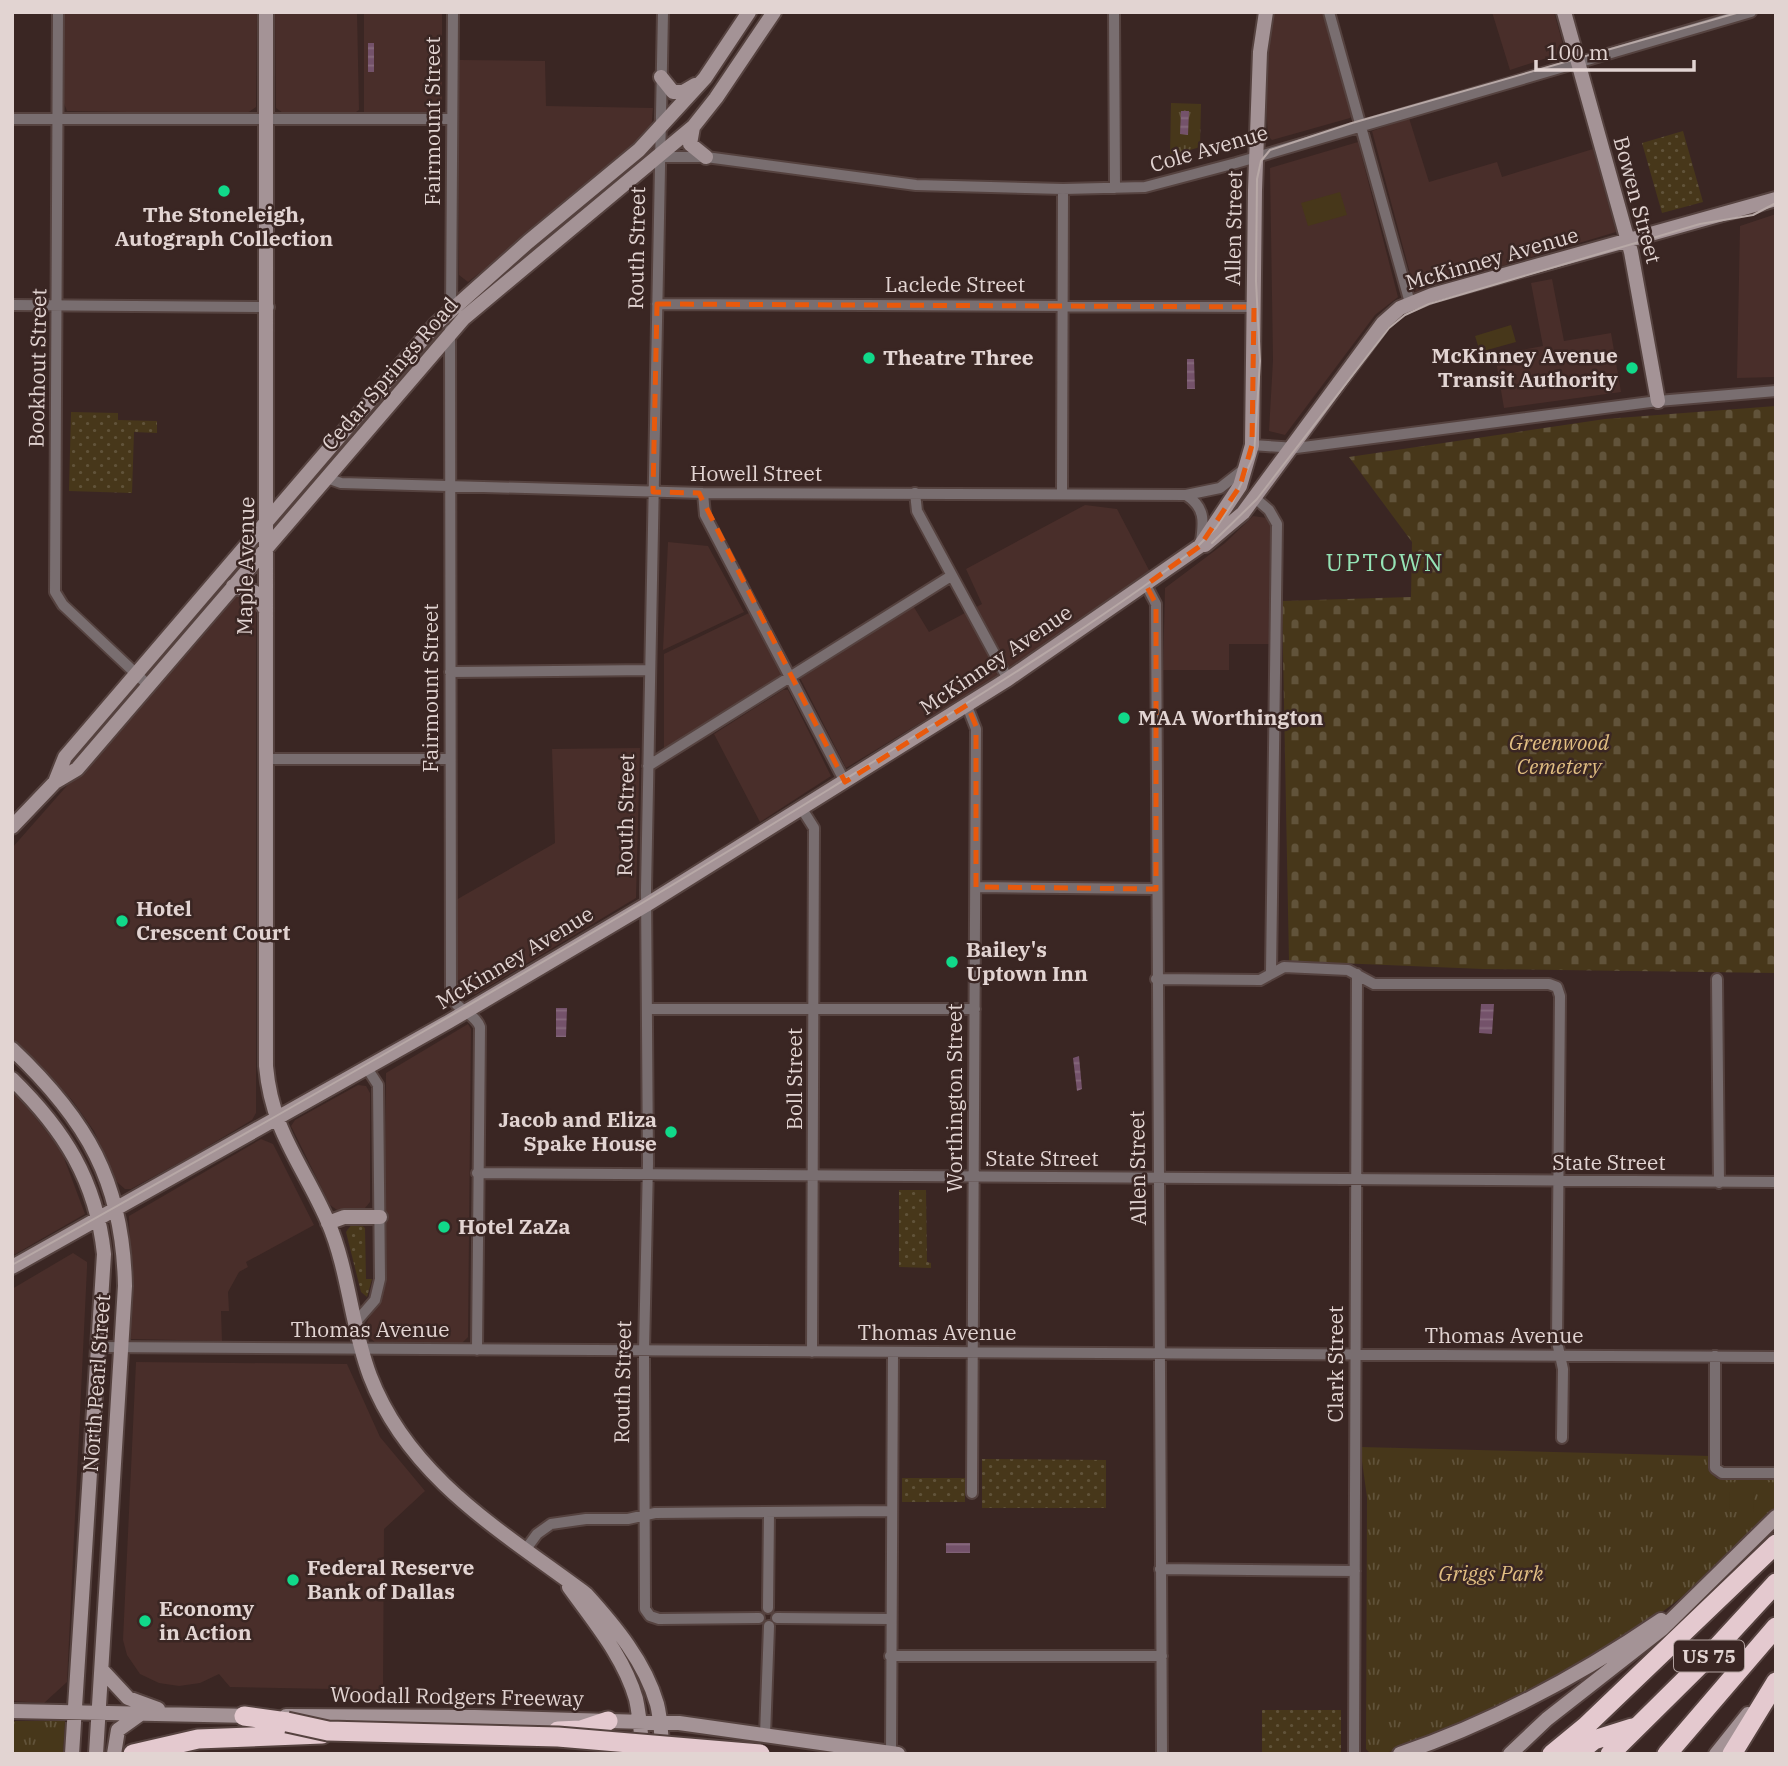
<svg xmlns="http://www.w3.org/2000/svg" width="1788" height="1766" viewBox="0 0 1788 1766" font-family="'IBM Plex Serif',serif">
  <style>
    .built { fill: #492e2a }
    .grass { fill: url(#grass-dots) }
    .cemetery { fill: url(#cemetery-stones) }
    .park { fill: url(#park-tufts) }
    .garden { fill: #47371a }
    .water { fill: url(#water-rules) }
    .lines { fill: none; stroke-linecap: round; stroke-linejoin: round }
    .street-casing { stroke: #55423f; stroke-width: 14 }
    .secondary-casing { stroke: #55423f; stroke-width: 18 }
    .highway-casing { stroke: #55423f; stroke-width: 23 }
    .street { stroke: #796e70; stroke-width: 10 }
    .secondary { stroke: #a49396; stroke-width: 14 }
    .highway { stroke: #e4c9cf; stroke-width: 19 }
    .tram { stroke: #b7a8a6; stroke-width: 2 }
    .highway-bridge-casing { stroke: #55423f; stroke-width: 23; stroke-linecap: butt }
    .highway-bridge { stroke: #e4c9cf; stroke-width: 19 }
    .marked { fill: none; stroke: #e8590c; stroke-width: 5; stroke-dasharray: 14 9; stroke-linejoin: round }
    .poi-dot { fill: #11d98a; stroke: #3a2623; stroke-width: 2.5 }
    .labels { text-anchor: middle; stroke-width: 5; stroke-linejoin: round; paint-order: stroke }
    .shield { fill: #3a2623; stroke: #b0a09e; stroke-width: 2 }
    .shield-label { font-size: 19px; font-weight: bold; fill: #e2d4d2 }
    .street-label { font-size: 21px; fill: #e2d4d2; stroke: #3a2623 }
    .poi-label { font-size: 21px; font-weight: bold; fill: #e2d4d2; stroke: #3a2623; text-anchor: start }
    .park-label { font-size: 21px; font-style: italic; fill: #e1be82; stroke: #3a2623 }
    .quarter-label { font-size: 24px; letter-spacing: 2px; fill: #95e4b6; stroke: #3a2623 }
  </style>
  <defs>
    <pattern id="grass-dots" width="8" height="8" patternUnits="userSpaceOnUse" patternTransform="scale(1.75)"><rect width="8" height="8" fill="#47371a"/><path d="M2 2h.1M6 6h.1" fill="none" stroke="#61533a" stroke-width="1.8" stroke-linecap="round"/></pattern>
    <pattern id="cemetery-stones" width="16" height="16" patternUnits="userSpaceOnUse" patternTransform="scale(1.75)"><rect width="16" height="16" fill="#47371a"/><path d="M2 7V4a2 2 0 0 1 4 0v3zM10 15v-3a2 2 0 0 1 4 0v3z" fill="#61533a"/></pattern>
    <pattern id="park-tufts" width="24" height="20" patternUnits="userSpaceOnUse" patternTransform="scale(1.75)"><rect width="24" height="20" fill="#47371a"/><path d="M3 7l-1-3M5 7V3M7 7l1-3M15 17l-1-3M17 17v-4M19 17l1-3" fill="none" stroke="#61533a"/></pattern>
    <pattern id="water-rules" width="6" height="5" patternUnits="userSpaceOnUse" patternTransform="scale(1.75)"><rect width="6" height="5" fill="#74526a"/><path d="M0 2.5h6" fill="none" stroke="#886a7e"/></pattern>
  </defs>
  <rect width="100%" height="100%" fill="#3a2623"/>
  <path class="built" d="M 63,12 L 257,12 L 256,107 L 246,114 L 67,111 L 63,101 Z
    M 275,12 L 357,12 L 359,110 L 356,112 L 283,113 L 276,108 Z
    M 364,12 L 442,12 L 442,112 L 364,114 Z
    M 1274,12 L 1322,12 L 1353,115 L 1350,118 L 1272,140 L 1268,136 L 1263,58 Z
    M 1492,12 L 1554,12 L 1565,52 L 1510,70 Z
    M 459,60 L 545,61 L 546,106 L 653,108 L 651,132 L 547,221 L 468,282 L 459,275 Z
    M 1409,118 L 1429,182 L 1497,162 L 1502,177 L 1593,149 L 1616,232 L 1415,292 L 1372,131 Z
    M 1358,142 L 1398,297 L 1375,315 L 1285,435 L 1269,431 L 1273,360 L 1270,168 Z
    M 1776,214 L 1776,377 L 1737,378 L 1740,226 Z
    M 1552,279 L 1564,341 L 1611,333 L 1621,392 L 1504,408 L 1495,355 L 1543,346 L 1531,283 Z
    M 1085,505 L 1117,509 L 1150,572 L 1019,663 L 846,768 L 798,674 L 912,604 L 929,632 L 982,604 L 966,569 Z
    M 1253,516 L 1267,518 L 1271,523 L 1269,644 L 1229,644 L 1229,670 L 1163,670 L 1165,588 L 1225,543 Z
    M 668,542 L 708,546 L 744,612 L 663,650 Z
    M 237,593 L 246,593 L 256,604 L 256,1113 L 252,1120 L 195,1154 L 131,1189 L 125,1189 L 117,1182 L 94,1131 L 72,1100 L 12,1038 L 12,848 Z
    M 749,613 L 783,675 L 664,750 L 664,654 Z
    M 783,690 L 788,690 L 831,776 L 760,822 L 714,734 Z
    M 640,748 L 636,898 L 476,994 L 464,996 L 457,985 L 456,900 L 555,843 L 552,749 Z
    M 468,1024 L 471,1029 L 468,1337 L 462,1343 L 377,1344 L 369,1337 L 366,1324 L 383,1291 L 386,1073 Z
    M 358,1085 L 366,1086 L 370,1093 L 370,1202 L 365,1208 L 337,1210 L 330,1205 L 291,1126 L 295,1120 Z
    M 12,1088 L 61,1150 L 85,1214 L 12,1256 Z
    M 261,1139 L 273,1144 L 314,1225 L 246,1262 L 248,1267 L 239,1272 L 228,1292 L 229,1311 L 221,1311 L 222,1341 L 131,1339 L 128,1333 L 131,1273 L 129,1216 Z
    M 73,1253 L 87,1262 L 87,1268 L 67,1682 L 44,1703 L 12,1701 L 12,1289 Z
    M 136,1362 L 347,1364 L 380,1437 L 425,1491 L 384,1529 L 383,1690 L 230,1687 L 219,1674 L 200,1683 L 179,1686 L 159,1683 L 140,1674 L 127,1655 L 123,1640 Z"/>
  <path class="grass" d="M 1683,131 L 1703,202 L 1662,213 L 1642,143 Z
    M 71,412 L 118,413 L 118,420 L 157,421 L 157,433 L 134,432 L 132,493 L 69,491 Z
    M 899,1190 L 926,1190 L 927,1262 L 931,1263 L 931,1268 L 899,1267 Z
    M 352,1224 L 360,1224 L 365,1228 L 366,1279 L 372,1279 L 367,1297 L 361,1292 L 346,1232 Z
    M 982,1459 L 1106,1460 L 1106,1508 L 982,1508 Z
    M 902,1478 L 965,1478 L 965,1502 L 902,1502 Z
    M 1262,1710 L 1341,1710 L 1341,1754 L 1262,1754 Z"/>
  <path class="cemetery" d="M 1776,406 L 1776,973 L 1483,969 L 1289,961 L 1282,601 L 1411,597 L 1412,542 L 1349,457 L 1605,419 Z"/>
  <path class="park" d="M 1171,103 L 1201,104 L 1200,147 L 1170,156 Z
    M 1360,1447 L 1711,1456 L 1708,1469 L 1717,1479 L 1776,1480 L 1776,1511 C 1754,1532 1734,1555 1711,1574 C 1634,1638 1548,1688 1456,1726 C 1430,1737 1399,1754 1371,1754 L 1366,1749 L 1367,1497 Z
    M 12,1721 L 65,1721 L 63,1754 L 12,1754 Z"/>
  <path class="garden" d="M 1340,192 L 1347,215 L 1308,226 L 1301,203 Z
    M 1511,325 L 1516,342 L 1480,352 L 1475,336 Z
    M 1729,1492 L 1753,1492 L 1754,1512 L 1730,1512 Z"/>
  <path class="water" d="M 368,43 L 374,43 L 374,72 L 368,72 Z
    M 1181,111 L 1189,111 L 1188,135 L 1180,134 Z
    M 1187,359 L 1194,359 L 1195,389 L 1187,389 Z
    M 1481,1004 L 1494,1004 L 1492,1034 L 1479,1033 Z
    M 556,1008 L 567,1008 L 566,1037 L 556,1037 Z
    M 1079,1056 L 1082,1089 L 1077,1091 L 1073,1058 Z
    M 946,1543 L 970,1543 L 970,1553 L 946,1553 Z"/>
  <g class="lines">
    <g class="street-casing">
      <path id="street" d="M 58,12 L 55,592 L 63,605 L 148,685
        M 663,12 L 646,890 L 648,1163 L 644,1351 L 645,1609 L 650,1616 L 659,1619 L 759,1618
        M 1114,12 L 1115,188
        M 1329,12 L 1410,303
        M 12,119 L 452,119
        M 660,157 L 706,157 L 916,185 L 1063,189 L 1145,187 L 1236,163 L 1751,12
        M 657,304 L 1254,307
        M 12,305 L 269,307
        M 451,314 L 453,12
        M 450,330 L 451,996 C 456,1010 475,1013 480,1027 L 477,1350
        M 1252,445 L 1296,448 L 1658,401 L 1776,391
        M 327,478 L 341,483 L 703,493 L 1186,495 L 1220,488 L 1243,470
        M 703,493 L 705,515 L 845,782
        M 915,493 L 917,511 L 1008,679
        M 1062,494 L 1063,189
        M 1186,495 C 1205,507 1204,521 1201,541
        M 1255,498 L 1269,510 L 1277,524 L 1271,973
        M 1146,585 L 1156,604 L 1162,1754
        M 450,672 L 650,670
        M 967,706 L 976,729 L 972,1493
        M 265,759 L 449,759
        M 648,766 L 951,576
        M 802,809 L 814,828 L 812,1352
        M 976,887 L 1156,889
        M 1156,979 L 1260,980 L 1284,967 L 1348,970 L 1374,984 L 1549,984 L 1557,987 L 1560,996 L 1557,1342 L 1563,1369 L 1562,1438
        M 1717,979 L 1719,1183
        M 648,1009 L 975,1009
        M 477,1173 L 1776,1182
        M 355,1323 L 375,1300 L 380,1279 L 378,1085 L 367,1068
        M 97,1347 L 1776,1357
        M 1715,1356 L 1715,1468 L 1722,1473 L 1776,1473
        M 526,1549 L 537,1534 L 551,1524 L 586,1519 L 628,1519 L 655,1513 L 891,1511
        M 1160,1569 L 1355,1571
        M 768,1608 L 769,1513
        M 777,1618 L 890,1619
        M 890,1656 L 1162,1656
        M 765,1735 L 769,1626
        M 891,1753 L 893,1352
        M 1354,1754 L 1357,974"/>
    </g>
    <g class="secondary-casing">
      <path id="secondary" d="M 266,12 C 269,364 265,715 266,1066 C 272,1133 303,1164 328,1222 C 349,1271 351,1326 370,1376 C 409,1478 503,1532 586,1594 C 615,1626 645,1662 657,1704 C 661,1719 661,1737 663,1752
        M 1564,12 L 1631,252 L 1658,401
        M 661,77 L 673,92 L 683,92 L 695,85
        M 693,127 L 690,144 L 706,157
        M 1205,545 L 1243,513 L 1383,323 L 1400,308 L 1432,295 L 1776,199
        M 233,586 L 254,592 L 266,610
        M 55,782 L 65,757 L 435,325 L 528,242 L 639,150 L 705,78 L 749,12
        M 12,827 L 55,782 L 77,769 L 464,318 L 693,127 L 716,98 L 774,12
        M 12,1049 C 87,1120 123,1182 125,1286 L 96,1754
        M 12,1079 C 64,1130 96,1180 104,1254 L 72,1754
        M 328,1223 L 344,1217 L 380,1217
        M 12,1267 L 448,1022 L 646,905 L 1008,679 L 1200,546 L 1240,486 L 1252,445 L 1255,190 L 1260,52 L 1266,12
        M 569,1587 C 594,1622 624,1657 636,1699 C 640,1717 641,1736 643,1754
        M 102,1670 L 128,1698 L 158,1709
        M 12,1711 L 252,1716
        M 286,1716 L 475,1717 L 679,1723 L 898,1754
        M 114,1754 L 118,1730 L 139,1715
        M 1400,1754 C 1494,1722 1579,1676 1661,1620
        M 1510,1754 L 1547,1719 L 1662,1629 L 1776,1517
        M 1716,1754 L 1748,1714"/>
    </g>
    <g class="highway-casing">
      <path id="highway" d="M 244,1716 L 287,1722
        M 558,1731 L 581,1730 L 608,1721
        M 133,1754 L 198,1739 L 322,1734
        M 1552,1754 L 1586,1726 L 1776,1544
        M 1577,1754 L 1594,1740 L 1632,1728
        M 1610,1754 L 1707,1658 L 1776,1583
        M 1667,1754 L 1776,1627
        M 1732,1754 L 1776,1682"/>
    </g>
    <use href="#street" class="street"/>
    <use href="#secondary" class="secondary"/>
    <use href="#highway" class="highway"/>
    <path class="tram" d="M 1212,543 L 1257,499 L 1389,328 L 1405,315 L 1429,304 L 1700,224 L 1753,215 L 1776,203
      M 12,1265 C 287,1111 560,956 828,790 C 951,713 1077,637 1194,550 L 1216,528 L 1232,504 L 1254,455 L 1260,361 L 1256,281 L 1257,179 L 1261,161 L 1270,150 L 1352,123 L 1740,12"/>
    <g class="highway-bridge-casing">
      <path id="highway-bridge" d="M 287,1722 L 328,1731 L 558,1737 L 760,1754"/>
    </g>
    <use href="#highway-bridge" class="highway-bridge"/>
  </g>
  <path class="marked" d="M 657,304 L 1254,307 L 1252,445 L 1240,486 L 1200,546 L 1146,585 L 1156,604 L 1156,889 L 976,887 L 976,726 L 967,705 L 845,782 L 699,493 L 653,492 Z"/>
  <g class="poi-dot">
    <circle cx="224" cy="191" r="7"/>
    <circle cx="869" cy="358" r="7"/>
    <circle cx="1632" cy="368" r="7"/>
    <circle cx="1124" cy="718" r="7"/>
    <circle cx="122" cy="921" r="7"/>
    <circle cx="952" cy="962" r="7"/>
    <circle cx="671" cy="1132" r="7"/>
    <circle cx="444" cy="1227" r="7"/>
    <circle cx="293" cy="1580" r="7"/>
    <circle cx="145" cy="1621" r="7"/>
  </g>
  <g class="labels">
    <rect class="shield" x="1674" y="1640.5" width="70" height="31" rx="5"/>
    <g class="shield-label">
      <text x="1709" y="1663">US 75</text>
    </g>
    <g class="street-label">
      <text transform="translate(433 121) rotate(-90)" y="7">Fairmount Street</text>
      <text transform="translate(1209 149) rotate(-16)" y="7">Cole Avenue</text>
      <text transform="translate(1637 200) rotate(75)" y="7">Bowen Street</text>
      <text transform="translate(1234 228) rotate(-89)" y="7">Allen Street</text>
      <text transform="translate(637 248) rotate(-89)" y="7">Routh Street</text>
      <text transform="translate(1492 259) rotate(-16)" y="7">McKinney Avenue</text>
      <text x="955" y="292">Laclede Street</text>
      <text transform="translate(38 368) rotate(-89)" y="7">Bookhout Street</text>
      <text transform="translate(390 374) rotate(-49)" y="7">Cedar Springs Road</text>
      <text x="756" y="481">Howell Street</text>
      <text transform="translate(246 566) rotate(-89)" y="7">Maple Avenue</text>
      <text transform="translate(996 660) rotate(-34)" y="7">McKinney Avenue</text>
      <text transform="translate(431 688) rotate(-90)" y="7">Fairmount Street</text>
      <text transform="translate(626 815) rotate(-89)" y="7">Routh Street</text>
      <text transform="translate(515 958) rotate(-31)" y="7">McKinney Avenue</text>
      <text transform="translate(795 1079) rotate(-90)" y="7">Boll Street</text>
      <text transform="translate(955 1098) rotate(-90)" y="7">Worthington Street</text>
      <text x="1042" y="1166">State Street</text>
      <text x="1609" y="1170">State Street</text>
      <text transform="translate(1138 1168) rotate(-91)" y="7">Allen Street</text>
      <text x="370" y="1337">Thomas Avenue</text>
      <text x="937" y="1340">Thomas Avenue</text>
      <text x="1504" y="1343">Thomas Avenue</text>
      <text transform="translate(1336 1364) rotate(-90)" y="7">Clark Street</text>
      <text transform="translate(623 1382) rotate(-89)" y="7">Routh Street</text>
      <text transform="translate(97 1383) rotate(-86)" y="7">North Pearl Street</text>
      <text transform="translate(457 1697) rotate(1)" y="7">Woodall Rodgers Freeway</text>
    </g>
    <g class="poi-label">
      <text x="224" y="222" text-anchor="middle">The Stoneleigh,<tspan x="224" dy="24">Autograph Collection</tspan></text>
      <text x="1618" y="363" text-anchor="end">McKinney Avenue<tspan x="1618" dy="24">Transit Authority</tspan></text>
      <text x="883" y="365">Theatre Three</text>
      <text x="1138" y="725">MAA Worthington</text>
      <text x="136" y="916">Hotel<tspan x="136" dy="24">Crescent Court</tspan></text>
      <text x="966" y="957">Bailey's<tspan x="966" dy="24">Uptown Inn</tspan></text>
      <text x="657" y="1127" text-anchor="end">Jacob and Eliza<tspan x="657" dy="24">Spake House</tspan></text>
      <text x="458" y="1234">Hotel ZaZa</text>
      <text x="307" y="1575">Federal Reserve<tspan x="307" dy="24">Bank of Dallas</tspan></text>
      <text x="159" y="1616">Economy<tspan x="159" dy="24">in Action</tspan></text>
    </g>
    <g class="park-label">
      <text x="1559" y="750">Greenwood<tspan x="1559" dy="24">Cemetery</tspan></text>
      <text x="1491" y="1581">Griggs Park</text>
    </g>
    <g class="quarter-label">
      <text x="1385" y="571">UPTOWN</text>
    </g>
  </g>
  <rect width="1788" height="1766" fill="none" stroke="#e2d4d2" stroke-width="28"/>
  <path d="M1536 60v10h158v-10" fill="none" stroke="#e2d4d2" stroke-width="3.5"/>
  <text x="1546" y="60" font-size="21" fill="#e2d4d2" stroke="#3a2623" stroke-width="5" paint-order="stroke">100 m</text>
</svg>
